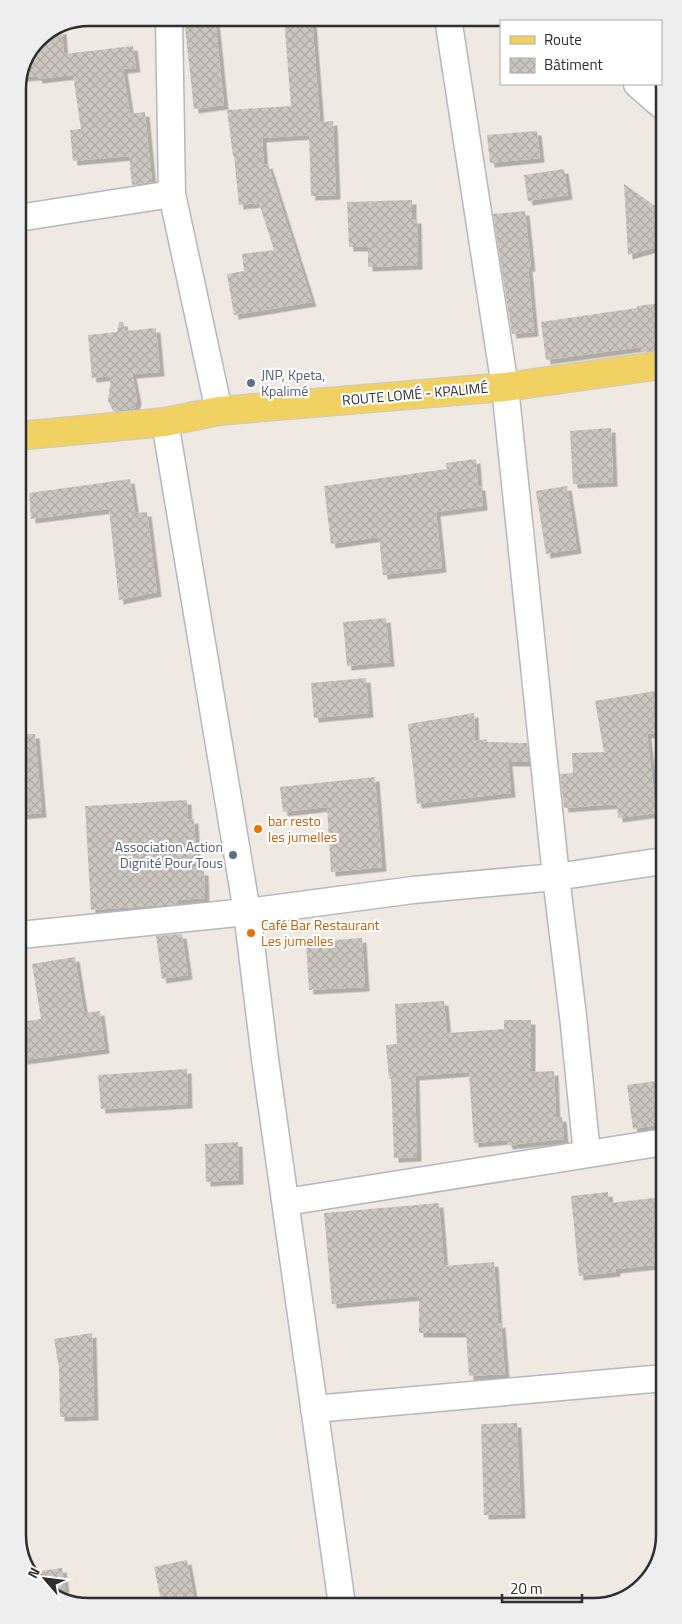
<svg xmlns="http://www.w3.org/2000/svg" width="682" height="1624" viewBox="0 0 682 1624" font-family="'Titillium Web',sans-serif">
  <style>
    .building { fill: url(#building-cross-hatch); filter: url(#shadow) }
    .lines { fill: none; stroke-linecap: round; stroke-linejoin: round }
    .minor-casing { stroke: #b4b7c1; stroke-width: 29 }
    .major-casing { stroke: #c9c9c9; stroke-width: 30 }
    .minor { stroke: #fff; stroke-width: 26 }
    .major { stroke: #f2d163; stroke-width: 28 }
    .service-dot { fill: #5c6f8a; stroke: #fff; stroke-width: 2 }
    .food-dot { fill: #e8710a; stroke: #fff; stroke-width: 2 }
    .labels { text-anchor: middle; stroke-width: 4.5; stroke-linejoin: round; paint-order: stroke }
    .service-label { font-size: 14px; fill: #4e5e75; stroke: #fff; text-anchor: start }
    .street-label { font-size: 14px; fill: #2e2e2e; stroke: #fff }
    .food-label { font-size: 14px; fill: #c56008; stroke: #fff; text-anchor: start }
    .rim { fill: none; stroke: #2e2e2e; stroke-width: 2.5 }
  </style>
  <defs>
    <pattern id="building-cross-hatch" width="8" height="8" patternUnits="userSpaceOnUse" patternTransform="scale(1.25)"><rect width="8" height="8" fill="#cbc7bf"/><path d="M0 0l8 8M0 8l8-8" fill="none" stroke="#afaba4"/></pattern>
    <filter id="shadow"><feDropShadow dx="4.5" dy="4.5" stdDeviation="0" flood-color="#0004"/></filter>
  </defs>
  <rect width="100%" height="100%" fill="#efe9e1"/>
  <path class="building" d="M 184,18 L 215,18 L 224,105 L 194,109 Z
    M 284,18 L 312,18 L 320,122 L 333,121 L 336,195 L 311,196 L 309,135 L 262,138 L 264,165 L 268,164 L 312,302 L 234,315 L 227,274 L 244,271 L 242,254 L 274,250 L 259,203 L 239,205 L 234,156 L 233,156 L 227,110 L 291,106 Z
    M 62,29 L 64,54 L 133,46 L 136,68 L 123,69 L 130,114 L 145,112 L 152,182 L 132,185 L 129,156 L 73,161 L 70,130 L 81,129 L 73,75 L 38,79 L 37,76 L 21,77 L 39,38 Z
    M 537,131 L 540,158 L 490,163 L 487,135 Z
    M 564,169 L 568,195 L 528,201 L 524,175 Z
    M 624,184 L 658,208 L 656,247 L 628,255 Z
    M 412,200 L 412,219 L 417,219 L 418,265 L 368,267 L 368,247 L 349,247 L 347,202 Z
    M 525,211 L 531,267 L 528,267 L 534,332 L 512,334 L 493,214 Z
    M 661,303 L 662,350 L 642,352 L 641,347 L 546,360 L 541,322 L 637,308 L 637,306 Z
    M 119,322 L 123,322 L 125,331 L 156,328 L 160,372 L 132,374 L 137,399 L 135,408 L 113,411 L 108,401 L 111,376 L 92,378 L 88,335 L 117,332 Z
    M 611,428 L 613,482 L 573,484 L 570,431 Z
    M 476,459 L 478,486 L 481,486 L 483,506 L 436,512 L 442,568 L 383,575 L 379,537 L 331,544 L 324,486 L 447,469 L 446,463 Z
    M 130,479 L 135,513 L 147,512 L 157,592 L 119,600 L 109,509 L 31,519 L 29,493 Z
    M 567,486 L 577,549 L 546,554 L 536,491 Z
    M 386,618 L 390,662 L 347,666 L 343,622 Z
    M 366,678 L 369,713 L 314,718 L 311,683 Z
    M 655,691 L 662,732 L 647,734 L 656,813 L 618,818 L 617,804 L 564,808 L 560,774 L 573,773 L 572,753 L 604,752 L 595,701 Z
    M 474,713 L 475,741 L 487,739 L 487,742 L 527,743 L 529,762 L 508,762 L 511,793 L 417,804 L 408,724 Z
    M 19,734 L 35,734 L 42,813 L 19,815 Z
    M 375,777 L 382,867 L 331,872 L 327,807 L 283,812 L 280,787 Z
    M 187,800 L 188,820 L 194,819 L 197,871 L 204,871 L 205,898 L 177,900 L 178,904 L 91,910 L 85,806 Z
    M 182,934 L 188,975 L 162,979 L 156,936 Z
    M 362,938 L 365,987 L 309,990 L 306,942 Z
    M 75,957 L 84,1013 L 100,1011 L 105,1049 L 23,1060 L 20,1022 L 41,1019 L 32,964 Z
    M 444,1001 L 447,1033 L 504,1029 L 504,1020 L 531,1020 L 531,1072 L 554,1071 L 556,1118 L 562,1117 L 564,1139 L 508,1145 L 507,1140 L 474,1143 L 469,1072 L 415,1076 L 417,1157 L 394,1158 L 391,1078 L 389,1079 L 386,1045 L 397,1044 L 395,1004 Z
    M 187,1069 L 188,1104 L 101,1109 L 98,1075 Z
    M 663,1080 L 663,1124 L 633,1129 L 627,1085 Z
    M 238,1142 L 239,1180 L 206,1182 L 205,1144 Z
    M 608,1192 L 609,1203 L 664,1197 L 664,1264 L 616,1269 L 616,1272 L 579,1276 L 571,1196 Z
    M 439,1203 L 444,1266 L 494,1262 L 498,1324 L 501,1323 L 505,1374 L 469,1376 L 466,1333 L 419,1333 L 419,1296 L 332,1304 L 324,1213 Z
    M 92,1333 L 94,1416 L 60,1417 L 59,1367 L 54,1339 Z
    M 517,1423 L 521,1514 L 484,1515 L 481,1424 Z
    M 187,1560 L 194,1599 L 162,1605 L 154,1567 Z
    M 62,1568 L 65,1588 L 45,1591 L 32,1572 Z"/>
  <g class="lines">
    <g class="minor-casing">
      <path id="minor" d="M 169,18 L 172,194 L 219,411
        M 448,18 L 505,387 L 556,877 L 573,1016 L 587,1154
        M 565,18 L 569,21
        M 637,84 L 661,105
        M 18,218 L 172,194
        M 165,422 L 247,912 L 265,1059 L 342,1605
        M 20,935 L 247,912 L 413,890 L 556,877 L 663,861
        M 286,1202 L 664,1142
        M 314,1409 L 664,1378"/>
    </g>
    <g class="major-casing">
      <path id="major" d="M 18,436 L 165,422 L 219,411 L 505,387 L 662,365"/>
    </g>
    <use href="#minor" class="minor"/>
    <use href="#major" class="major"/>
  </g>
  <g class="service-dot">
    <circle cx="251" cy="383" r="5"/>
    <circle cx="233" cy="855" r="5"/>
  </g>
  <g class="food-dot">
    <circle cx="258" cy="829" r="5"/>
    <circle cx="251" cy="933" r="5"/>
  </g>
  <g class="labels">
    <g class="service-label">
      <text x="261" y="380">JNP, Kpeta,<tspan x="261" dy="16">Kpalimé</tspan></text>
      <text x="223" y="852" text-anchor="end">Association Action<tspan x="223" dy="16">Dignité Pour Tous</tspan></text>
    </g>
    <g class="street-label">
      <text transform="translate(415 394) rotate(-5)" y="5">ROUTE LOMÉ - KPALIMÉ</text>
    </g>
    <g class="food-label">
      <text x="268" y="826">bar resto<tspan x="268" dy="16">les jumelles</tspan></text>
      <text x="261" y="930">Café Bar Restaurant<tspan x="261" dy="16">Les jumelles</tspan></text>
    </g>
  </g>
  <path d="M0 0H682V1624H0ZM89 26H593A63 63 0 0 1 656 89V1535A63 63 0 0 1 593 1598H89A63 63 0 0 1 26 1535V89A63 63 0 0 1 89 26Z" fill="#eee" fill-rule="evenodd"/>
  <path class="rim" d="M89 26H593A63 63 0 0 1 656 89V1535A63 63 0 0 1 593 1598H89A63 63 0 0 1 26 1535V89A63 63 0 0 1 89 26Z"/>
  <rect x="500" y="20" width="162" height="65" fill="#ffffff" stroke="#ababab"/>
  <rect x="510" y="36" width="25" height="8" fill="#f2d163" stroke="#ababab"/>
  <text x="544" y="45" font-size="15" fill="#2e2e2e">Route</text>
  <rect x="510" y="58" width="25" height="15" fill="url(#building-cross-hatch)" stroke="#ababab"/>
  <text x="544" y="70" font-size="15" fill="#2e2e2e">Bâtiment</text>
  <g transform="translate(45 1579) rotate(298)" stroke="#ffffff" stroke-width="4" paint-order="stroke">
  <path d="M0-4L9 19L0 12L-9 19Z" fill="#2e2e2e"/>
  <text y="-8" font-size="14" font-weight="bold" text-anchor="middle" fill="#2e2e2e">N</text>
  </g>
  <path d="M502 1594v8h80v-8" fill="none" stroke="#2e2e2e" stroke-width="2.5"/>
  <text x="510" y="1594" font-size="15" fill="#2e2e2e" stroke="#ffffff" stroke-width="4" paint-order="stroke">20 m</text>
</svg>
